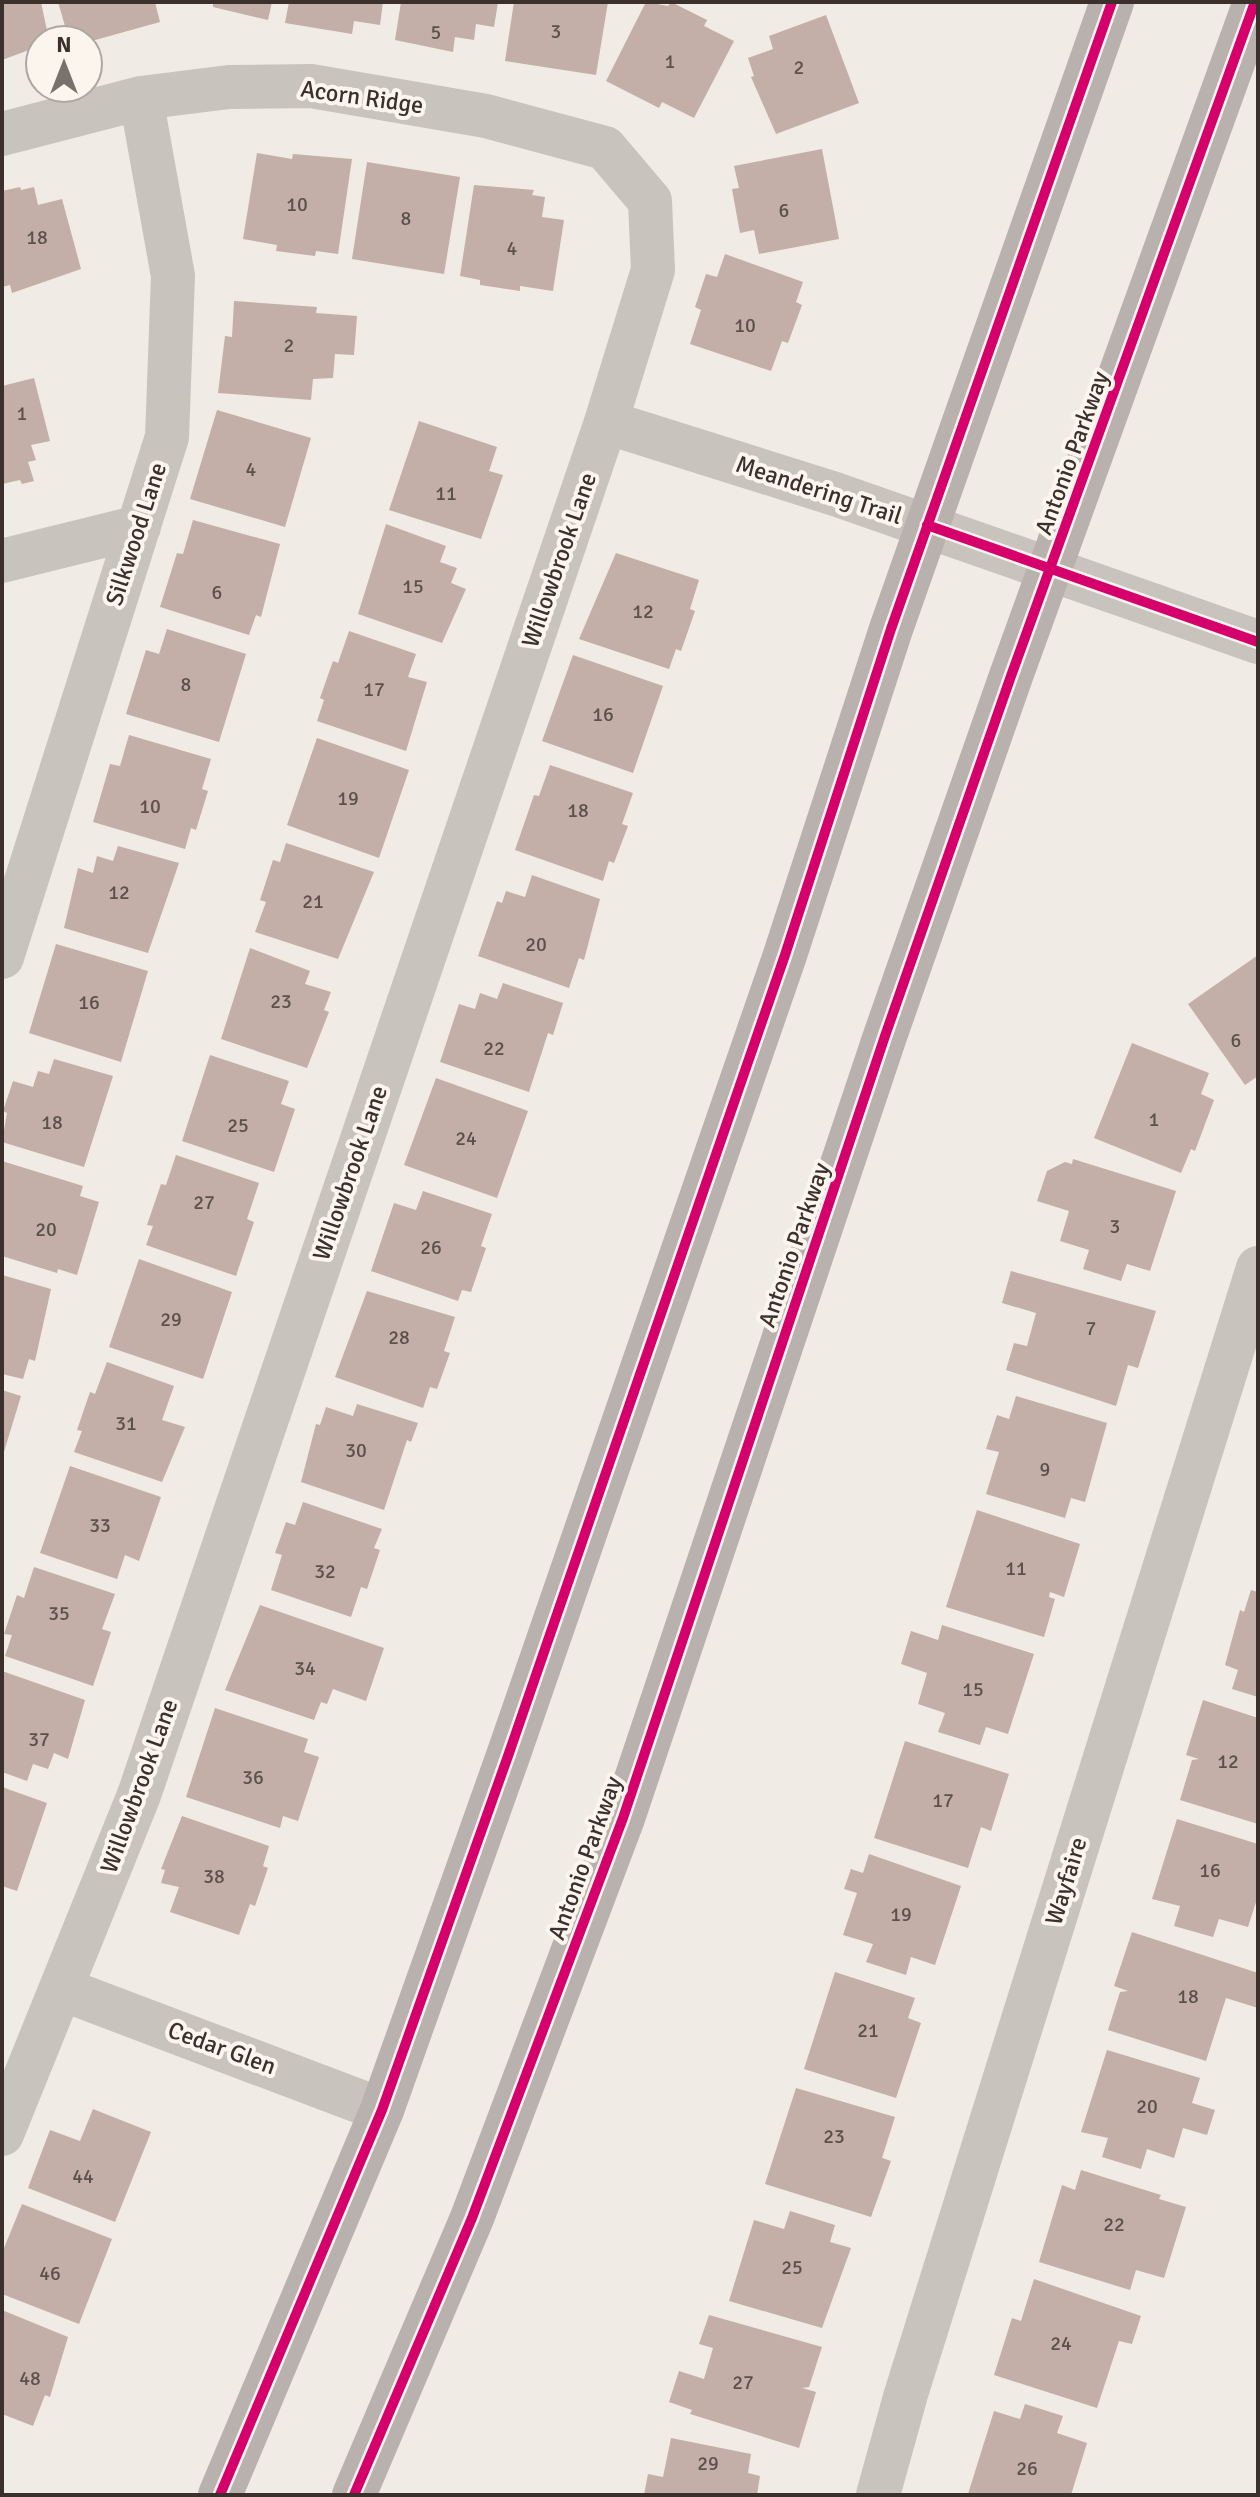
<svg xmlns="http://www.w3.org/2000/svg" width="1260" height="2497" viewBox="0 0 1260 2497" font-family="Signika,sans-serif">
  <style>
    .building { fill: #c3afa7 }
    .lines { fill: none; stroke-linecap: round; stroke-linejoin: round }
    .minor { stroke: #c9c3be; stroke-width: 44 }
    .major { stroke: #b8b1ad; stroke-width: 44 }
    .cycleway-casing { stroke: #fbf5ee; stroke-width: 15 }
    .cycleway { stroke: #d6006c; stroke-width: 10 }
    .labels { text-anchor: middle; stroke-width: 8; stroke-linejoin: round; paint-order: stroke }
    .number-label { font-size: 20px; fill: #5d504a }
    .street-label { font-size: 24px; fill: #3b302b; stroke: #fbf5ee }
  </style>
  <rect width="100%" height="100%" fill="#f0ebe5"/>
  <path class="building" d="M 2,2 L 41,2 L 49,40 L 40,40 L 40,46 L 2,60 Z
    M 58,2 L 155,2 L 160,22 L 88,42 L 69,40 Z
    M 213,2 L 272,2 L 268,20 L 213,7 Z
    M 289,2 L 383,2 L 380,25 L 354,21 L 352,34 L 285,23 Z
    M 401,2 L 498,2 L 494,27 L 476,24 L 474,40 L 455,37 L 453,52 L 395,40 Z
    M 514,2 L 608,2 L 596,75 L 505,61 Z
    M 646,2 L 668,6 L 671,2 L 707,20 L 704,26 L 734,41 L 694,118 L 662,102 L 659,108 L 606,81 Z
    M 826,15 L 859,103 L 776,134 L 751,77 L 754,76 L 748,58 L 773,49 L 769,36 Z
    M 822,149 L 839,239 L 759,254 L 754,230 L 740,233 L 732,189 L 739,188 L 734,166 Z
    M 257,153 L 292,159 L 293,154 L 352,159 L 338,254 L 316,251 L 315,256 L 276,251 L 277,245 L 243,239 Z
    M 367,162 L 460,177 L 444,274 L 352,259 Z
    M 474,185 L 534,190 L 532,195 L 545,197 L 542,217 L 564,220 L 553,291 L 520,286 L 520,291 L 480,285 L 480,280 L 460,276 Z
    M 20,187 L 21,190 L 34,187 L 38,205 L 62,199 L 81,269 L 12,293 L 10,285 L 2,287 L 2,191 Z
    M 725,254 L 803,282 L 796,302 L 802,305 L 788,343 L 782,341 L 771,371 L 690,344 L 701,310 L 695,307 L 706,274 L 717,277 Z
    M 234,301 L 317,307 L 316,313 L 357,316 L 354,355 L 335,354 L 333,378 L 313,379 L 311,400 L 218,393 L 225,336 L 232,337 Z
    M 34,378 L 50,441 L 31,445 L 36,460 L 28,462 L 34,481 L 22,484 L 20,480 L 2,484 L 2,386 Z
    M 217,410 L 311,438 L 285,527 L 190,499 Z
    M 419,421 L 497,447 L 489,471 L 503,475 L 481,539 L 389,510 Z
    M 193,520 L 280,544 L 261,617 L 256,615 L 249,635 L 160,607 L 177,553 L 183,554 Z
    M 386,524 L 446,546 L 440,562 L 457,568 L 451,583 L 466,589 L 442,643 L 358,614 Z
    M 616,553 L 699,580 L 690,609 L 695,611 L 681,651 L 676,649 L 669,669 L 579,639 Z
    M 167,629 L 246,654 L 219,742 L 126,714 L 146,650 L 159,654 Z
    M 349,631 L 416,654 L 408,677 L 427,682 L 406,751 L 317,721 L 324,700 L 320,698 L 333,661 L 338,663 Z
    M 573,655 L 663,686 L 633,773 L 542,741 Z
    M 129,735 L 211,759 L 202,789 L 208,791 L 196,830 L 191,828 L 185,849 L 93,822 L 110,764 L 120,766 Z
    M 317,738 L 409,770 L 379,858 L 287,825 Z
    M 550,765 L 633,793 L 622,824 L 628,826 L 614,863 L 609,861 L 603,881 L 515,850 L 534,795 L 539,796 Z
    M 286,843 L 374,872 L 338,959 L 255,932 L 266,902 L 260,900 L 273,860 L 280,862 Z
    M 118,846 L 179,863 L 148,953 L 64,928 L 78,868 L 93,873 L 97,856 L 113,861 Z
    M 532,875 L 600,899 L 584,960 L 579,958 L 569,988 L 478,956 L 497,901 L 502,903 L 506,891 L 525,897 Z
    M 56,944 L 148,971 L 121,1062 L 29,1033 Z
    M 250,948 L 310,971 L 305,984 L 331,992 L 324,1010 L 329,1012 L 307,1068 L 221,1039 Z
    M 1258,955 L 1258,1076 L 1245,1085 L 1188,1004 Z
    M 503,983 L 563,1003 L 553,1035 L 548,1033 L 529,1092 L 440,1062 L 459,1004 L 475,1009 L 480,993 L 497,999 Z
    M 1132,1043 L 1209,1073 L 1201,1094 L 1214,1100 L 1195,1151 L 1191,1149 L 1181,1173 L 1094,1138 Z
    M 210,1055 L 289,1081 L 281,1104 L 295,1109 L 274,1172 L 182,1141 Z
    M 54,1059 L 113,1076 L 84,1167 L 2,1142 L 7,1113 L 3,1111 L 13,1081 L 33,1087 L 38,1071 L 49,1074 Z
    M 436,1078 L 528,1111 L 497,1198 L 404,1165 Z
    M 176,1155 L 259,1183 L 247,1219 L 254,1222 L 236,1276 L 146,1245 L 153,1226 L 147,1225 L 161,1184 L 166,1185 Z
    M 1073,1159 L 1176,1191 L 1150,1271 L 1127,1264 L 1121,1281 L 1083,1269 L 1089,1250 L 1060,1241 L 1069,1211 L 1037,1201 L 1047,1171 L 1065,1162 L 1072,1164 Z
    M 2,1161 L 83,1186 L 80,1196 L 99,1202 L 77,1275 L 58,1269 L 57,1273 L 2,1256 Z
    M 423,1191 L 492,1214 L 481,1246 L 486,1248 L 471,1292 L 462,1290 L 458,1301 L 371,1271 L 394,1203 L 416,1210 Z
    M 139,1259 L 232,1292 L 203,1379 L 109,1347 Z
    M 1011,1271 L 1156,1311 L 1138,1368 L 1128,1365 L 1116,1406 L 1006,1370 L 1014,1343 L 1027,1346 L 1036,1313 L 1002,1303 Z
    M 2,1275 L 51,1289 L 35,1361 L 29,1359 L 23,1379 L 2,1374 Z
    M 367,1291 L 455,1317 L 444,1351 L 450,1353 L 437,1389 L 430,1387 L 423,1408 L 335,1377 Z
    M 107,1362 L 174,1386 L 162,1420 L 185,1427 L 162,1482 L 74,1452 L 82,1431 L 77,1430 L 90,1392 L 95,1394 Z
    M 2,1390 L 21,1396 L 3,1455 L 2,1455 Z
    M 1016,1396 L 1107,1423 L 1085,1502 L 1071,1498 L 1065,1518 L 986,1494 L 999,1452 L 986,1449 L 997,1415 L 1009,1419 Z
    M 357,1404 L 418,1423 L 411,1442 L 407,1440 L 384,1510 L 301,1482 L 316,1424 L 320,1425 L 326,1407 L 353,1416 Z
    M 70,1466 L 161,1497 L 139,1561 L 125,1555 L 117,1579 L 40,1553 Z
    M 303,1502 L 382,1529 L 374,1548 L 380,1550 L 367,1589 L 361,1587 L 351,1617 L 271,1590 L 282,1555 L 275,1553 L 286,1522 L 295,1525 Z
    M 977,1510 L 1080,1544 L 1064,1597 L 1050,1592 L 1049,1597 L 1055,1599 L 1044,1637 L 946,1607 Z
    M 34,1567 L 115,1594 L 102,1629 L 111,1632 L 93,1686 L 5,1656 L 12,1635 L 4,1634 L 17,1595 L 24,1598 Z
    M 1251,1590 L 1258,1592 L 1258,1697 L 1232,1689 L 1238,1670 L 1225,1665 L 1240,1610 L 1244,1612 Z
    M 260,1605 L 384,1648 L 366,1701 L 333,1689 L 327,1704 L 321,1702 L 314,1720 L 225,1690 Z
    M 942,1625 L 1034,1654 L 1008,1734 L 986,1727 L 980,1745 L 938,1732 L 945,1713 L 918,1704 L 927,1673 L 901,1664 L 911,1631 L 938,1640 Z
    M 2,1671 L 85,1700 L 68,1759 L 54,1753 L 48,1769 L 33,1764 L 27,1781 L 2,1772 Z
    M 1203,1700 L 1258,1718 L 1258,1824 L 1180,1800 L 1192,1760 L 1199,1759 L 1186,1755 Z
    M 215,1708 L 308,1739 L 304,1752 L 319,1757 L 298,1821 L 283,1816 L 280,1828 L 186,1797 Z
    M 905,1741 L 1009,1774 L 991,1831 L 981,1827 L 968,1868 L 874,1838 Z
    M 2,1787 L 47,1803 L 17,1891 L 2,1886 Z
    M 182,1816 L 269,1846 L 263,1866 L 268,1868 L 255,1906 L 250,1904 L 239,1935 L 170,1912 L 179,1887 L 161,1883 L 165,1870 L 161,1869 Z
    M 1177,1819 L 1258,1844 L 1258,1896 L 1248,1927 L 1219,1919 L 1213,1937 L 1174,1926 L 1180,1906 L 1152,1899 Z
    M 869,1854 L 961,1886 L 935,1965 L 911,1957 L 906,1975 L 866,1962 L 873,1944 L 843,1935 L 857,1893 L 844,1889 L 851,1869 L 863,1873 Z
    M 1132,1932 L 1258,1973 L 1258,2008 L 1226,1998 L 1206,2061 L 1108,2030 L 1120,1992 L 1128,1991 L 1114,1986 Z
    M 835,1972 L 915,1998 L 908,2018 L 921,2023 L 896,2098 L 804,2069 Z
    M 1107,2050 L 1200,2078 L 1192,2103 L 1215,2110 L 1207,2135 L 1183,2128 L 1174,2158 L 1147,2149 L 1141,2169 L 1102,2157 L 1108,2138 L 1081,2132 Z
    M 796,2088 L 895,2117 L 882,2158 L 877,2156 L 891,2161 L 871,2217 L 765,2184 Z
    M 93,2109 L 151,2132 L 115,2222 L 28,2188 L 50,2130 L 80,2141 Z
    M 1081,2170 L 1161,2195 L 1159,2199 L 1186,2207 L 1164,2278 L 1136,2270 L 1130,2290 L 1039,2262 L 1062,2185 L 1075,2190 Z
    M 22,2204 L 112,2239 L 79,2324 L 2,2294 L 2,2253 Z
    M 790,2211 L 835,2225 L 830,2242 L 851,2248 L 822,2328 L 729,2301 L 754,2220 L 784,2229 Z
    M 1034,2279 L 1141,2316 L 1132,2344 L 1119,2341 L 1097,2408 L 994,2375 L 1012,2318 L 1021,2321 Z
    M 2,2310 L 68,2337 L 50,2397 L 45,2395 L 33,2426 L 2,2414 Z
    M 709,2315 L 822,2347 L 809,2387 L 802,2388 L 816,2392 L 799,2448 L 690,2414 L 692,2410 L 669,2402 L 679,2371 L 704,2379 L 713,2348 L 699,2344 Z
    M 1025,2404 L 1063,2416 L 1057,2433 L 1087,2443 L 1071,2495 L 968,2494 L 994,2411 L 1020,2419 Z
    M 671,2438 L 751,2454 L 748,2473 L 760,2476 L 757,2495 L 644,2495 L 648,2474 L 663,2477 Z"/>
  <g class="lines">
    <path class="minor" d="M 2,134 L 141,98 L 229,87 L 311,86 L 486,116 L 605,148 L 650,201 L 653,270 L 606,422 L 139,1795 L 2,2134
      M 606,422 L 835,494 L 1258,642
      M 2,561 L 139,527
      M 2,957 L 167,437 L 173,276 L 141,98
      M 62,1989 L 382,2110
      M 878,2495 L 906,2394 L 1258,1268"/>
    <path class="major" d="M 220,2495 L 382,2110 L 508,1756 L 785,955 L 891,629 L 1112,2
      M 354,2495 L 472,2218 L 623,1818 L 885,1036 L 1011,676 L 1255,2"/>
    <g class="cycleway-casing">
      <path id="cycleway" d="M 927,525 L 1258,642
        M 220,2495 L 382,2110 L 508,1756 L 785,955 L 891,629 L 1112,2
        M 354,2495 L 472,2218 L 623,1818 L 885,1036 L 1011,676 L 1255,2"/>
    </g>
    <use href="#cycleway" class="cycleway"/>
  </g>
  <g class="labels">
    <g class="number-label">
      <text x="556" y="38">3</text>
      <text x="436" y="39">5</text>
      <text x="670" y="68">1</text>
      <text x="799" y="74">2</text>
      <text x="297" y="211">10</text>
      <text x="784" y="217">6</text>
      <text x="406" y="225">8</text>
      <text x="37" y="244">18</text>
      <text x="512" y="255">4</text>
      <text x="745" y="332">10</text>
      <text x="289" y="352">2</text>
      <text x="22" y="420">1</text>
      <text x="251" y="476">4</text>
      <text x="446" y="500">11</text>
      <text x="413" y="593">15</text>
      <text x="217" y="599">6</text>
      <text x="643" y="618">12</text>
      <text x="186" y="691">8</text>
      <text x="374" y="696">17</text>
      <text x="603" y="721">16</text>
      <text x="348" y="805">19</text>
      <text x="150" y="813">10</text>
      <text x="578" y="817">18</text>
      <text x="119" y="899">12</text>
      <text x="313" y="908">21</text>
      <text x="536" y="951">20</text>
      <text x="281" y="1008">23</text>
      <text x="89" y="1009">16</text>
      <text x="1236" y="1047">6</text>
      <text x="494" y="1055">22</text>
      <text x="1154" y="1126">1</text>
      <text x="52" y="1129">18</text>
      <text x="238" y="1132">25</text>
      <text x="466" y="1145">24</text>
      <text x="204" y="1209">27</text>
      <text x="1115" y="1233">3</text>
      <text x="46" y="1236">20</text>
      <text x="431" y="1254">26</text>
      <text x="171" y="1326">29</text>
      <text x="1091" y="1335">7</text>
      <text x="399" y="1344">28</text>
      <text x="126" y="1430">31</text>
      <text x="356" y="1457">30</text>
      <text x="1045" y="1476">9</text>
      <text x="100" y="1532">33</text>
      <text x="1016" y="1575">11</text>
      <text x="325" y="1578">32</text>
      <text x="59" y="1620">35</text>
      <text x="305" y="1675">34</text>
      <text x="973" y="1696">15</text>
      <text x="39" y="1746">37</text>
      <text x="1228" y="1768">12</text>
      <text x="253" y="1784">36</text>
      <text x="943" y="1807">17</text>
      <text x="1210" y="1877">16</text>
      <text x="214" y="1883">38</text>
      <text x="901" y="1921">19</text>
      <text x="1188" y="2003">18</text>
      <text x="868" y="2037">21</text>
      <text x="1147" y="2113">20</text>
      <text x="834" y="2143">23</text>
      <text x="83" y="2183">44</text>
      <text x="1114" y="2231">22</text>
      <text x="792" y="2274">25</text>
      <text x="50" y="2280">46</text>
      <text x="1061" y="2350">24</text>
      <text x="30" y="2385">48</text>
      <text x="743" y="2389">27</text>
      <text x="708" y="2470">29</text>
      <text x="1027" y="2475">26</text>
    </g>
    <g class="street-label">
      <text transform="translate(362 97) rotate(8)" y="8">Acorn Ridge</text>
      <text transform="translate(1072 453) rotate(-70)" y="8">Antonio Parkway</text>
      <text transform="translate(819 490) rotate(18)" y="8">Meandering Trail</text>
      <text transform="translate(136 534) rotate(-72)" y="8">Silkwood Lane</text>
      <text transform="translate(559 560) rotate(-71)" y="8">Willowbrook Lane</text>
      <text transform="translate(350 1173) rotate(-71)" y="8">Willowbrook Lane</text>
      <text transform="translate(794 1245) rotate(-71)" y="8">Antonio Parkway</text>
      <text transform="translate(139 1786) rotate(-70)" y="8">Willowbrook Lane</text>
      <text transform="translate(585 1858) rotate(-70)" y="8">Antonio Parkway</text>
      <text transform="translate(1066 1881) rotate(-73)" y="8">Wayfaire</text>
      <text transform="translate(222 2048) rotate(20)" y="8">Cedar Glen</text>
    </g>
  </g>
  <rect width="1260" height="2497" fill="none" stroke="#3b302b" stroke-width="8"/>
  <g transform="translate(64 64)"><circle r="38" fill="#fbf5ee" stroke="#aea6a0" stroke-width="2"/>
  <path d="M0-6L14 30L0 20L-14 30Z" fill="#7a716c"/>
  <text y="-12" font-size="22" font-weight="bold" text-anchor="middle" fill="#3b302b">N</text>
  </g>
</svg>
